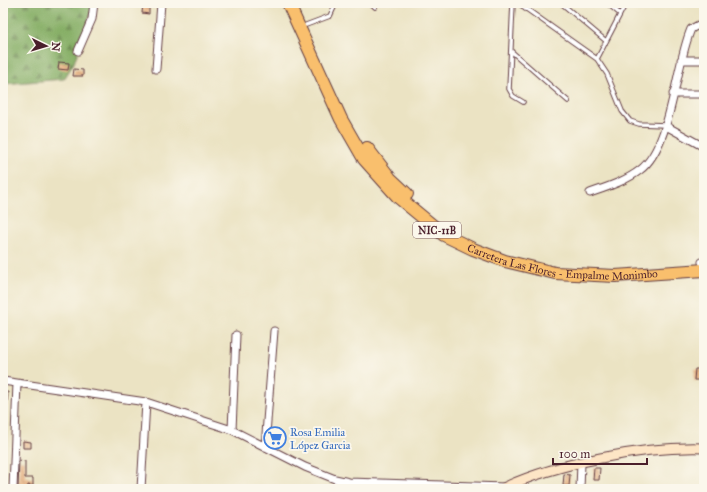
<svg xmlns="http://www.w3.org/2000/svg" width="707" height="492" viewBox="0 0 707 492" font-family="'IM FELL Great Primer',serif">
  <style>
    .forest { fill: url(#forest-firs); stroke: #686648 }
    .building { fill: url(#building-back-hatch) }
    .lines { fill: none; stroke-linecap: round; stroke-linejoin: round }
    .lane-casing { stroke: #623c42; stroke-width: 5.5 }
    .street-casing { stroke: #623c42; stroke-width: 9 }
    .secondary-casing { stroke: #623c42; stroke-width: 11 }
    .highway-casing { stroke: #623c42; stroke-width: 14 }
    .lane { stroke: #fff; stroke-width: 3.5 }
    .street { stroke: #fff; stroke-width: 7 }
    .secondary { stroke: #fde5c5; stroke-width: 9 }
    .highway { stroke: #f9bf6d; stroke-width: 12 }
    .labels { text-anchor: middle; stroke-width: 3.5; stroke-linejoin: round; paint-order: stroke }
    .shield { fill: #fbf7ec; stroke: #7f6065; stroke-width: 1 }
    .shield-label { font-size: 10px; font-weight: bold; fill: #4a1f2b }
    .street-label { font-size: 11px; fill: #4a1f2b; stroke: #fbf7ec }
    .shop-label { font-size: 11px; fill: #366cbe; stroke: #fbf7ec; text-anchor: start }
  </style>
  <defs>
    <pattern id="forest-firs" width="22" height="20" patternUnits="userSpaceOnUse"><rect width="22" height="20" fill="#85ae65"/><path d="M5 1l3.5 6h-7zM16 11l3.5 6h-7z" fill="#6f8d53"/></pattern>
    <pattern id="building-back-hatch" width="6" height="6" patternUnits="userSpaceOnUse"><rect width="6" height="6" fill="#e8b281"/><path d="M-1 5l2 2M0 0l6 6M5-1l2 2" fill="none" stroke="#be906a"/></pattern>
  </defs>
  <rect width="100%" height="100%" fill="#fbf7ec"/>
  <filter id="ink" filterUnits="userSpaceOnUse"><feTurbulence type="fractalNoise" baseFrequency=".025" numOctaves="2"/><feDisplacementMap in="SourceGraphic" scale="8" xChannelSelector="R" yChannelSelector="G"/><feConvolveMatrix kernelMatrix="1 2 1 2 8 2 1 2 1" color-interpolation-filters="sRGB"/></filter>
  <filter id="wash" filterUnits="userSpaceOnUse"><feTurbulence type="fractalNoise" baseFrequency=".012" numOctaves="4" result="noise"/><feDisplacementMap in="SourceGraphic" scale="16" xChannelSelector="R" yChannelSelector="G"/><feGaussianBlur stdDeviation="0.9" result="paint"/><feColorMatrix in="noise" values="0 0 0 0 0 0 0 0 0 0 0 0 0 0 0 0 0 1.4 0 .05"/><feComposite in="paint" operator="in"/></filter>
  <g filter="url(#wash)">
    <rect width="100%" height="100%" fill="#ebe3c3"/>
    <path class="forest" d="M 3,3 L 94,3 L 74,63 L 64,79 L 3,84 Z"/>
    <g id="blocks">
      <path class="building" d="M 143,4 L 149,4 L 149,14 L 142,13 Z
        M 59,62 L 69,63 L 68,70 L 58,69 Z
        M 74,69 L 83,70 L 83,76 L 73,76 Z
        M 695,369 L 704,369 L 704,380 L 694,380 Z
        M 3,392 L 8,392 L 7,406 L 3,406 Z
        M 23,441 L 31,442 L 31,448 L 23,448 Z
        M 19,460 L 25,461 L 25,478 L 33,478 L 33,486 L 28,485 L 27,489 L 18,489 Z
        M 594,468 L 600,468 L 599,480 L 593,480 Z
        M 564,474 L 570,475 L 569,486 L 563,486 Z"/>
    </g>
  </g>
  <g filter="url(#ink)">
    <use href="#blocks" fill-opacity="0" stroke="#623c42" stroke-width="1"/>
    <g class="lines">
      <g class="lane-casing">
        <path id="lane" d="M 371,3 L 375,7
          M 513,3 L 509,89 L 513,96 L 523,102
          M 518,3 L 597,59
          M 561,3 L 606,41
          M 607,3 L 620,14
          M 626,3 L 597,59 L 607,74 L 622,111 L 630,121 L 639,124 L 665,125
          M 525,9 L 530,3
          M 306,25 L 330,16 L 336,3
          M 511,51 L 568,101"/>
      </g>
      <g class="street-casing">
        <path id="street" d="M 78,51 L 92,19 L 94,3
          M 681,60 L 704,60
          M 156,69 L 161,3
          M 673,94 L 704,94
          M 666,126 L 704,147
          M 590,193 C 607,187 626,181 640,170 C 672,146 675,66 691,29 L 704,22
          M 702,262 L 704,261
          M 3,381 L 146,402 L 232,430 L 305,467 L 335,479 L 349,482 L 505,487
          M 232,430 L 236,335
          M 265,447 L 274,331
          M 13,489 L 17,383
          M 141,489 L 146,402
          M 580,489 L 581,463"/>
      </g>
      <g class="secondary-casing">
        <path id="secondary" d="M 501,489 C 556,463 644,446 704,448"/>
      </g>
      <g class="highway-casing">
        <g id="highway">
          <path id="s1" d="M 288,3 L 341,119 L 364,159 L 398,197 L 444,235 L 473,249 L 505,261 L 555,273 L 615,276 L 704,270"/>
          <path d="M 367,148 L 390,178 L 407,194"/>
        </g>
      </g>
      <use href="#lane" class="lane"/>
      <use href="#street" class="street"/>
      <use href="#secondary" class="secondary"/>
      <use href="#highway" class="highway"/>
    </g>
  </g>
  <defs>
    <g id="supermarket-ring" transform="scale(1.15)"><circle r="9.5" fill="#fbf7ec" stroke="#3f7fe0" stroke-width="1.5"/><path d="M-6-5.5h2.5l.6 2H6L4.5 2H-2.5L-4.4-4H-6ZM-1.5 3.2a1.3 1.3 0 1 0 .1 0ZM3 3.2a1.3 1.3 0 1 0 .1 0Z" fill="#3f7fe0"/></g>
  </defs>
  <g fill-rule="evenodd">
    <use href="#supermarket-ring" x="275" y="438"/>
  </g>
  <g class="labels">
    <rect class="shield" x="413" y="222" width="48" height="16" rx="3"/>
    <g class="shield-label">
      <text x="437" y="234">NIC-11B</text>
    </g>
    <g class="street-label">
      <text dy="4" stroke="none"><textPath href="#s1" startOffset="408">Carretera Las Flores - Empalme Monimbo</textPath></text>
    </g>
    <g class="shop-label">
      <text x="290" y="436">Rosa Emilia<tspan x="290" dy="13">López Garcia</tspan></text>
    </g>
  </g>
  <rect width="707" height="492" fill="none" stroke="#fbf7ec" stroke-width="16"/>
  <g transform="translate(46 46) rotate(95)" stroke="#fbf7ec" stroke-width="3" paint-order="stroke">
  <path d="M0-3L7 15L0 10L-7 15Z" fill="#4a1f2b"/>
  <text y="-6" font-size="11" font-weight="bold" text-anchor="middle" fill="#4a1f2b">N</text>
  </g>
  <path d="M553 458v6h94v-6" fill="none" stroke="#4a1f2b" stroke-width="2"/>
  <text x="559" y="458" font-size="12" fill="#4a1f2b" stroke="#fbf7ec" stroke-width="3" paint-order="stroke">100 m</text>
</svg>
